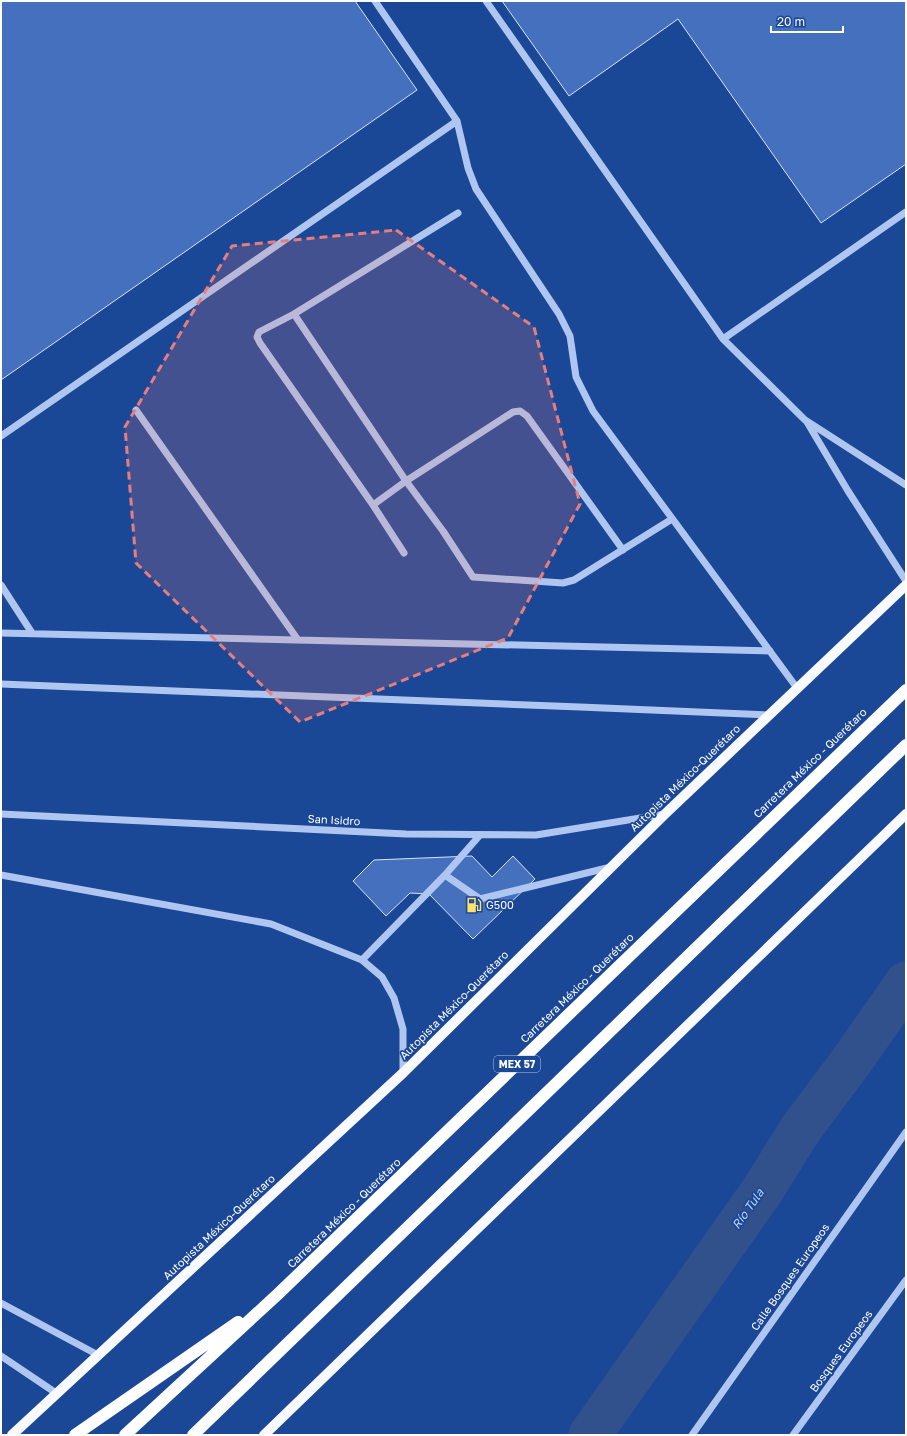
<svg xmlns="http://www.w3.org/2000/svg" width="907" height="1436" viewBox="0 0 907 1436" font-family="'Golos Text',sans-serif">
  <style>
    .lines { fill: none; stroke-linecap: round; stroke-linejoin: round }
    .river { stroke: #31518c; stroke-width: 43 }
    .building { fill: #4470be; stroke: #d6e4fb }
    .minor { stroke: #afc7f0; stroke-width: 7 }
    .major { stroke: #f8faff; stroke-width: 10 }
    .highway { stroke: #fff; stroke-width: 12 }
    .marked { fill: #e67e7e; fill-opacity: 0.2; stroke: #e67e7e; stroke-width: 3; stroke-dasharray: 8 5; stroke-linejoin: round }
    .labels { text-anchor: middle; stroke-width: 3.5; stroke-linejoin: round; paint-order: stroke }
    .shield { fill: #1b4797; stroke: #bbc8e0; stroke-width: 1 }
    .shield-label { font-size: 10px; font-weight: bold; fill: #fff }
    .street-label { font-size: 11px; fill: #fff; stroke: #1b4797 }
    .poi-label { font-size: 11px; fill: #fff; stroke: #1b4797; text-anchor: start }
    .water-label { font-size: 12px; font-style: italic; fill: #bcd2f7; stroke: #1b4797 }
  </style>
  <rect width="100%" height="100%" fill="#1b4797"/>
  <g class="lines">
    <path class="river" d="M 590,1435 L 762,1191 L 800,1130 L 853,1059 L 906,983"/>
  </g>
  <path class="building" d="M 1,1 L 355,1 L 417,90 L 1,380 Z
    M 502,1 L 906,1 L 906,164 L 821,223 L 678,19 L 569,96 Z
    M 472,856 L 492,877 L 513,856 L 535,879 L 473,939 L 429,894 L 410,893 L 386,916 L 353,881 L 374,860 Z"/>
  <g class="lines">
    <path class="minor" d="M 375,1 L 457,121 L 468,168 L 476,189 L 559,314 L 570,336 L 576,377 L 593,411 L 797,688
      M 486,1 L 723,339 L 805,420 L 906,485
      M 294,314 L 458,213
      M 723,339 L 906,212
      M 136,410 L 298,640
      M 807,422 L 848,491 L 906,581
      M 1,436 L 457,121
      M 373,505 L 406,481 L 513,412 L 520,411 L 527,416 L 623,550
      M 404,553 L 373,505 L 260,343 L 257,337 L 259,332 L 294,314 L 406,481 L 443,531 L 473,577 L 563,583 L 574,580 L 672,519
      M 1,585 L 32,633
      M 1,633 L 770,651
      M 1,684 L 580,707 L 768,715
      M 1,814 L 406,834 L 536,835 L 665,814
      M 1,875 L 271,924 L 362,960 L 382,977 L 394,998 L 403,1029 L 403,1073
      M 445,875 L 480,835
      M 362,960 L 445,875 L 480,899 L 611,867
      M 1,1303 L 98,1355
      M 1,1356 L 56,1393
      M 692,1435 L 906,1132
      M 793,1435 L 906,1280"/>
    <path class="major" d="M 12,1435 L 403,1073 L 665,814 L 906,585
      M 264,1435 L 906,814"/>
    <path class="highway" d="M 75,1435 L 238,1322
      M 125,1435 L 278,1294 L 906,690
      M 193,1435 L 906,745"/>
  </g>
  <path class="marked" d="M 396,230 L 534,327 L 580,504 L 508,638 L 300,722 L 136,563 L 125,427 L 232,246 Z"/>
  <defs>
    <g id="fuel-bare" transform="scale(1.2)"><path d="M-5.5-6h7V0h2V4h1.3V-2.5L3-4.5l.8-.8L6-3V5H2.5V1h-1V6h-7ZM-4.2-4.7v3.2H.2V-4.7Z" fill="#ffe16e" stroke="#1b4797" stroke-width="2.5" paint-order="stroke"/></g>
  </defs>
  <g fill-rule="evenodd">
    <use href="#fuel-bare" x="474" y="905"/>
  </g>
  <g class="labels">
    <rect class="shield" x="494" y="1056" width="46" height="16" rx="3"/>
    <g class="shield-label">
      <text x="517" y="1068">MEX 57</text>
    </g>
    <g class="street-label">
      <text transform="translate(810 763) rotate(-44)" y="4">Carretera México - Querétaro</text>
      <text transform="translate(685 778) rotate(-44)" y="4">Autopista México-Querétaro</text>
      <text transform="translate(334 820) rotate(3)" y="4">San Isidro</text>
      <text transform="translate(577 988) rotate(-44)" y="4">Carretera México - Querétaro</text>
      <text transform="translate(454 1005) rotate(-45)" y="4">Autopista México-Querétaro</text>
      <text transform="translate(344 1213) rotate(-44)" y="4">Carretera México - Querétaro</text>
      <text transform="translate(219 1227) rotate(-43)" y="4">Autopista México-Querétaro</text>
      <text transform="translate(790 1277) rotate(-55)" y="4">Calle Bosques Europeos</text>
      <text transform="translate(841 1351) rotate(-54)" y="4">Bosques Europeos</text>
    </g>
    <g class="poi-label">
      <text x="486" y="909">G500</text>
    </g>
    <g class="water-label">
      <text transform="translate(748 1209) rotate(-55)" y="4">Río Tula</text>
    </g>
  </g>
  <rect width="907" height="1436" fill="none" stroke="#ffffff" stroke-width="4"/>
  <path d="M771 26v6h72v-6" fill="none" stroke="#ffffff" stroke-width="2"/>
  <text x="777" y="26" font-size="12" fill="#ffffff" stroke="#1b4797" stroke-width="3" paint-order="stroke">20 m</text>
</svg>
